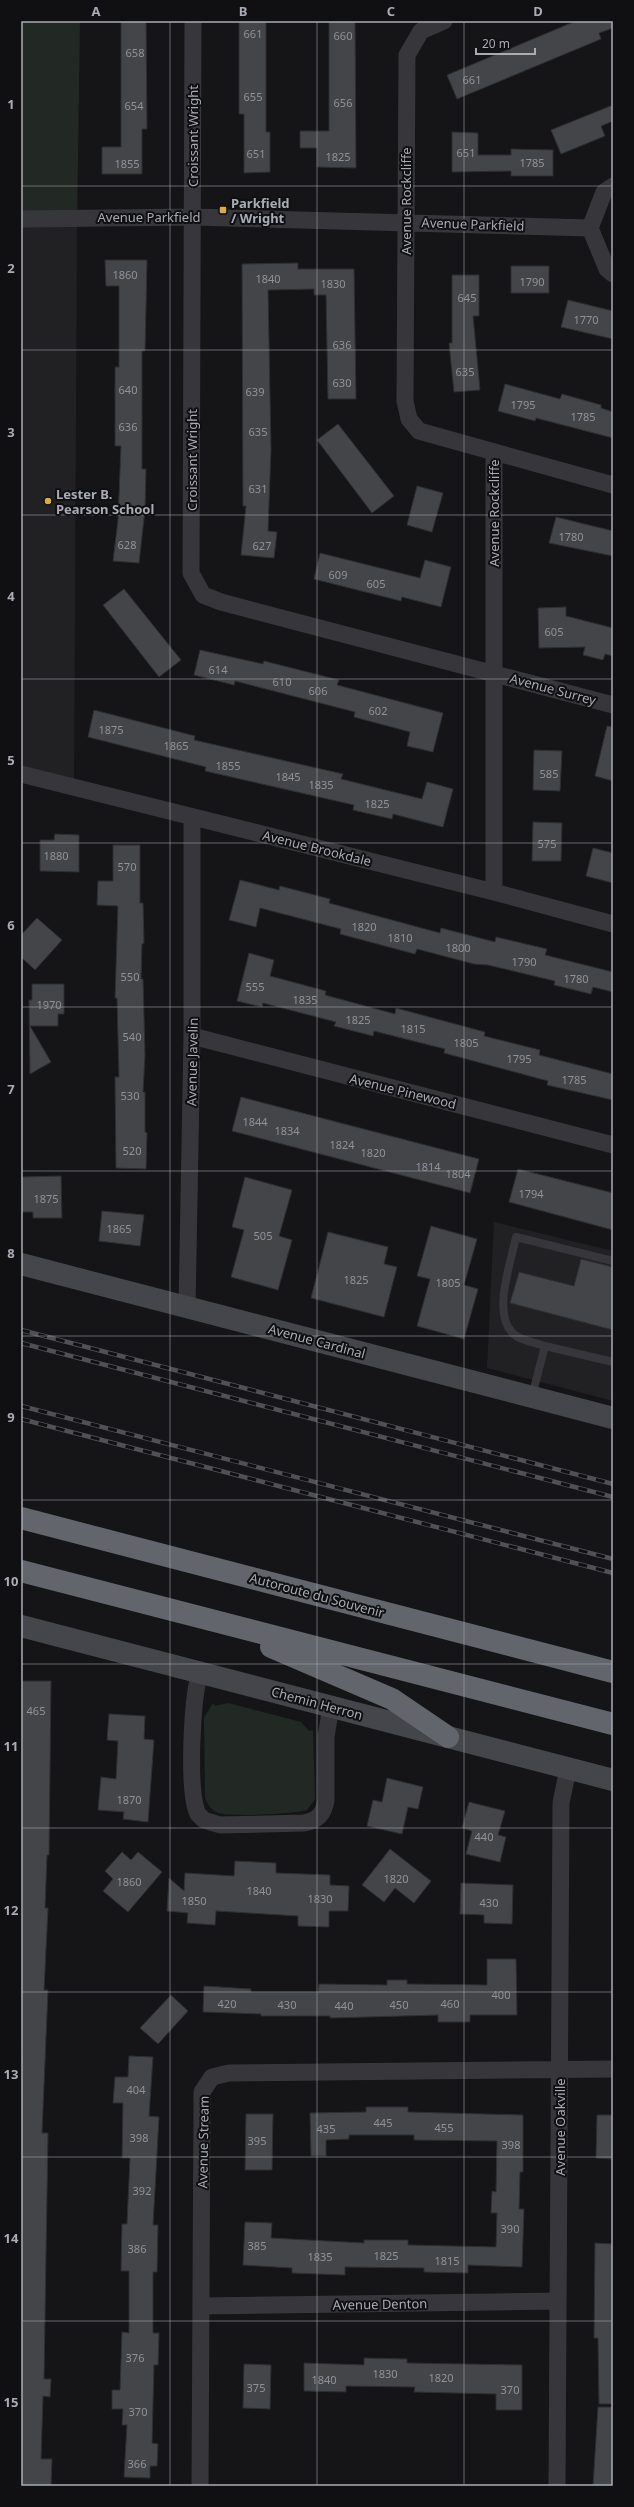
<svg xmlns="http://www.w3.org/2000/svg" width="634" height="2507" viewBox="0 0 634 2507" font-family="'Noto Sans',sans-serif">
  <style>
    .built { fill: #212124 }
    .green { fill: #222823 }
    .building { fill: #444549; stroke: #2f2f32 }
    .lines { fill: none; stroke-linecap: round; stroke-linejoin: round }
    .service { stroke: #37373b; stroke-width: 8 }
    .minor { stroke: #37373b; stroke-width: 17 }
    .secondary { stroke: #45464b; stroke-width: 22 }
    .motorway { stroke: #63656c; stroke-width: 22 }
    .rail-casing { stroke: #505156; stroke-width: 4.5 }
    .rail { stroke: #101012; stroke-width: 3; stroke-dasharray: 9; stroke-linecap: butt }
    .grid { fill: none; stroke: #a9acb5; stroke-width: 1; stroke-opacity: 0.55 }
    .poi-dot { fill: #daab49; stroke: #101012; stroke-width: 1.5 }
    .labels { text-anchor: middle; stroke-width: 4; stroke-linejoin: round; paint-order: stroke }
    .number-label { font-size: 11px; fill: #90929a }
    .street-label { font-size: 13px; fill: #a9acb5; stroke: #101012 }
    .poi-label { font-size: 13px; font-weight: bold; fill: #a9acb5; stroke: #101012; text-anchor: start }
    .neatline { fill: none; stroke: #a9acb5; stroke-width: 1.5 }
    .grid-label { font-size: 13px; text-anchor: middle; font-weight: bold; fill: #a9acb5 }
  </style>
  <rect width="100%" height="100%" fill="#151517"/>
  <path class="built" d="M 21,227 L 77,227 L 74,788 L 21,774 Z
    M 494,1222 L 613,1251 L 613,1401 L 487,1368 Z"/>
  <path class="green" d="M 21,21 L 80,21 L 77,227 L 21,228 Z
    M 213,1703 L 215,1706 L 228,1703 L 301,1722 L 309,1731 L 313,1730 L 315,1799 L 307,1810 C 297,1814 228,1817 218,1813 C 211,1810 207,1804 205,1797 L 204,1718 Z"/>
  <path class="building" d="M 121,21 L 146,21 L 147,129 L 142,129 L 142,174 L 102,174 L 102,147 L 121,147 Z
    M 239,21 L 266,21 L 266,132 L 270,132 L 270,172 L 244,173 L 244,114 L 239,114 Z
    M 329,21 L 355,21 L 356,168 L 317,167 L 317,148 L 300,148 L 300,131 L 329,131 Z
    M 576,21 L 613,21 L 613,28 L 599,33 L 601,39 L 457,99 L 447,75 Z
    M 613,105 L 613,121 L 601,126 L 605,136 L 561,154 L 551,130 Z
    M 452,132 L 478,133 L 478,155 L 511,155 L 511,149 L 553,150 L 553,176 L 511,176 L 511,171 L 452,172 Z
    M 105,260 L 147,260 L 145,351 L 142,351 L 142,469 L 146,469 L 145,510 L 139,563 L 113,561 L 118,520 L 121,446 L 115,446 L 115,367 L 119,367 L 119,286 L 106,286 Z
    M 298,263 L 298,269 L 354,269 L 356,399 L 328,399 L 326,295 L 314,295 L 314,289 L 268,290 L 271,449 L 268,531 L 277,532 L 274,558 L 241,555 L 246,506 L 243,506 L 242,264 Z
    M 511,266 L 549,266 L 549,293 L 511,293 Z
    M 452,275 L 479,275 L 479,316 L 473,316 L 480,390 L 454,392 L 449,343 L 452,343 Z
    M 568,300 L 613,311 L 613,339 L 561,327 Z
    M 505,384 L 560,399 L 562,394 L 601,405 L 601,408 L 613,412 L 613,438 L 536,418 L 535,421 L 498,411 Z
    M 338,424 L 394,496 L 372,513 L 317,440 Z
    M 417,486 L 443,493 L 432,532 L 407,525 Z
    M 556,517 L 613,531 L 613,556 L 549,543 Z
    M 320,553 L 420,578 L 425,560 L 451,567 L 441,607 L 402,597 L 401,601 L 314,579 Z
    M 124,589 L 181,660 L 159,677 L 103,605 Z
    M 566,607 L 566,616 L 613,628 L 613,656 L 605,654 L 603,660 L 583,655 L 585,647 L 539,648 L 538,608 Z
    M 200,650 L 263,664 L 264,661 L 339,680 L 337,685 L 443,713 L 433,752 L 407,746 L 410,732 L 354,717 L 355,712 L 235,681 L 234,685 L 194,675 Z
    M 94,710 L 195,736 L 194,740 L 343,774 L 341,779 L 422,799 L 427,782 L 453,789 L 443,827 L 393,814 L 392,819 L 353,810 L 354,805 L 205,771 L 206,767 L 88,737 Z
    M 607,726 L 613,727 L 613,781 L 595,776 Z
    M 534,750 L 562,751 L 560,791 L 533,790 Z
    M 533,822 L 562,823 L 561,861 L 532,861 Z
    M 55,834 L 79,835 L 79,872 L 40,871 L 40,840 L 54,840 Z
    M 113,845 L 140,845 L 140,903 L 143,903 L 144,943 L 142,944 L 141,979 L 143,979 L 145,1055 L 143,1092 L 145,1092 L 145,1132 L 147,1133 L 146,1169 L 116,1168 L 115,1077 L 119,1077 L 117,998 L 115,998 L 118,906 L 97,905 L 98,881 L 113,881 Z
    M 593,848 L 613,853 L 613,883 L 586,876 Z
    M 240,880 L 279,890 L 280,886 L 330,899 L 329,903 L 440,933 L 441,928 L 495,942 L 496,937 L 547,949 L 545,955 L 613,972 L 613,992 L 593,987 L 591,994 L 554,985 L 555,981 L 488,965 L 474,964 L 417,949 L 415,954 L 340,934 L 341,929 L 260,908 L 256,927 L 229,920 Z
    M 37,918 L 62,940 L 35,970 L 21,957 L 21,935 Z
    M 249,953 L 274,960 L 270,976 L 326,991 L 325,995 L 395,1014 L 396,1008 L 485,1032 L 484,1036 L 540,1050 L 539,1055 L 613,1074 L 613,1100 L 547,1085 L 548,1081 L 444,1053 L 445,1049 L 374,1031 L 373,1036 L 334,1026 L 336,1022 L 263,1003 L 262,1007 L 237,1001 Z
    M 32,984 L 64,984 L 64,1014 L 58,1014 L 58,1026 L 30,1026 L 51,1062 L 30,1074 L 29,1000 L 32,1000 Z
    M 241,1097 L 479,1159 L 470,1193 L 232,1131 Z
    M 518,1169 L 613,1193 L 613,1230 L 509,1202 Z
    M 61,1176 L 62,1218 L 33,1218 L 33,1212 L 21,1212 L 21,1177 Z
    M 245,1177 L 292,1190 L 279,1236 L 292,1240 L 278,1290 L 231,1277 L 244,1230 L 232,1227 Z
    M 102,1211 L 144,1215 L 140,1246 L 99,1241 Z
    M 431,1226 L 477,1239 L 464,1285 L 478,1289 L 464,1339 L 417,1326 L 430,1279 L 417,1276 Z
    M 328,1232 L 388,1247 L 384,1264 L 397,1267 L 384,1317 L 311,1298 Z
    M 581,1259 L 613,1267 L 613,1330 L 510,1303 L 519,1272 L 574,1286 Z
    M 22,1681 L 51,1681 L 49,1855 L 47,1855 L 45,1908 L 48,1908 L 44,1990 L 48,1990 L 42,2133 L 48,2133 L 44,2379 L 51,2379 L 50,2397 L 43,2396 L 41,2459 L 52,2459 L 51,2486 L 21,2486 Z
    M 109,1714 L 145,1716 L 144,1739 L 154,1740 L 148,1822 L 123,1819 L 124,1812 L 98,1810 L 101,1777 L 116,1779 L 118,1741 L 107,1740 Z
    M 387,1778 L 423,1787 L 418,1809 L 408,1807 L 402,1834 L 367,1826 L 373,1800 L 382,1802 Z
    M 469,1802 L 505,1811 L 498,1835 L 506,1837 L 500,1862 L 466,1854 L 472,1831 L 462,1828 Z
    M 390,1849 L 431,1881 L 414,1903 L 395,1888 L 384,1902 L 362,1885 Z
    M 122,1852 L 131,1860 L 138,1852 L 162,1872 L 128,1912 L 103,1891 L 113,1879 L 105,1871 Z
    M 235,1861 L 276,1863 L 276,1873 L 330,1875 L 330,1885 L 349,1886 L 348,1911 L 329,1911 L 329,1927 L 298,1926 L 298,1916 L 216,1911 L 215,1925 L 187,1923 L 188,1913 L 167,1911 L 169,1878 L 184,1891 L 185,1873 L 234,1876 Z
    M 461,1883 L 513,1885 L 512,1924 L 484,1923 L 484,1915 L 460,1914 Z
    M 487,1959 L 516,1959 L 517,2015 L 470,2015 L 470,2022 L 438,2022 L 438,2015 L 330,2018 L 330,2016 L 261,2016 L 261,2014 L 203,2012 L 204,1986 L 251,1989 L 251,1992 L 318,1992 L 319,1984 L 387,1985 L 387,1980 L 407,1980 L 407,1984 L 487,1985 Z
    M 171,1995 L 188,2011 L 158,2044 L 140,2028 Z
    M 129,2056 L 153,2057 L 149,2116 L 159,2117 L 153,2225 L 158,2225 L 157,2272 L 153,2272 L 153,2333 L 159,2333 L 158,2365 L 154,2365 L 152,2443 L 158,2444 L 157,2466 L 150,2466 L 150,2478 L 124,2477 L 127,2425 L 122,2425 L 123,2409 L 112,2409 L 112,2390 L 120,2390 L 122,2332 L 129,2333 L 129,2271 L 121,2271 L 122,2224 L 127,2224 L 130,2158 L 122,2158 L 123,2103 L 113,2103 L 115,2077 L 128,2077 Z
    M 366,2107 L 408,2107 L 408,2112 L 523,2115 L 523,2172 L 520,2172 L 519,2209 L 524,2209 L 522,2267 L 468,2265 L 468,2273 L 424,2272 L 424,2268 L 345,2267 L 345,2275 L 292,2273 L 292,2268 L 243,2265 L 245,2222 L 272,2223 L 271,2238 L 364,2243 L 364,2240 L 408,2240 L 408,2245 L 496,2247 L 497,2213 L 491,2213 L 492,2191 L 496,2192 L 497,2141 L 414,2140 L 414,2135 L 349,2135 L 349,2139 L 326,2140 L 326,2156 L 311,2156 L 310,2113 L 366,2112 Z
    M 246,2114 L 273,2114 L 272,2170 L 245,2170 Z
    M 597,2115 L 613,2115 L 613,2159 L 596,2158 Z
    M 595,2243 L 613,2244 L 613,2404 L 599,2404 L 598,2338 L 594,2338 Z
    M 364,2358 L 407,2359 L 407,2363 L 522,2365 L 522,2410 L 496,2410 L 496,2394 L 414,2392 L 415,2387 L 346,2386 L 346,2392 L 304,2391 L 304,2363 L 364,2365 Z
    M 244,2364 L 271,2365 L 270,2409 L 243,2408 Z
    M 598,2407 L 613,2407 L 613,2486 L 593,2486 Z"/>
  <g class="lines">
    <path class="service" d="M 545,1346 C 536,1343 524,1341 516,1336 C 490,1317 511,1263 516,1237 L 613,1261
      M 532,1396 L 545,1346 L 613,1362"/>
    <path class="minor" d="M 193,21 L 191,573 L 203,595 L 221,602 L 613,705
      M 444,21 L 421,31 L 407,55 L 405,401 L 409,419 L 419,431 L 613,485
      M 613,186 L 604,192 L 590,228 L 607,269 L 613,274
      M 21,219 L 193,217 L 590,228
      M 21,774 L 494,892 L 613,924
      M 494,892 L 494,453
      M 192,1036 L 613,1145
      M 187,1308 L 192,1036 L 192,817
      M 200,1672 C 192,1698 187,1791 198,1814 L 204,1820 L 220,1825 L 304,1823 C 317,1821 324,1814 326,1800 L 326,1737 L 331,1706
      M 201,2306 L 558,2301
      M 200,2486 L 202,2092 L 212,2077 L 229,2073 L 613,2069
      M 557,2486 L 561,1803 L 568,1769"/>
    <path class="secondary" d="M 21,1264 L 613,1418
      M 21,1626 L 613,1780"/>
    <path class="motorway" d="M 21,1518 L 613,1672
      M 21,1571 L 613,1724
      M 271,1647 L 392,1699 L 448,1737"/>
    <g class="rail-casing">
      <path id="rail" d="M 21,1330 L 613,1484
        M 21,1343 L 613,1497
        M 21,1406 L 613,1559
        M 21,1419 L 613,1573"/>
    </g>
    <use href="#rail" class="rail"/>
  </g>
  <path class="grid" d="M 170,21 L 170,2486M 317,21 L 317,2486M 464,21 L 464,2486M 21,186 L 613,186M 21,350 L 613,350M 21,515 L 613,515M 21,679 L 613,679M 21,843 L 613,843M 21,1007 L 613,1007M 21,1171 L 613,1171M 21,1336 L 613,1336M 21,1500 L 613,1500M 21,1664 L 613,1664M 21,1828 L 613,1828M 21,1992 L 613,1992M 21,2157 L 613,2157M 21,2321 L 613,2321"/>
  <g class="poi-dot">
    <rect x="219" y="206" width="8" height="8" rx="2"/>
    <circle cx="48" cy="501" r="4"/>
  </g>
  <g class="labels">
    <g class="number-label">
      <text x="253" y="38">661</text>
      <text x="343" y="40">660</text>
      <text x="135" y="57">658</text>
      <text x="472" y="84">661</text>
      <text x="253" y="101">655</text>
      <text x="343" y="107">656</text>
      <text x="134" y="110">654</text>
      <text x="466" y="157">651</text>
      <text x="256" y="158">651</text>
      <text x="338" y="161">1825</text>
      <text x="532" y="167">1785</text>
      <text x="127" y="168">1855</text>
      <text x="125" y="279">1860</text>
      <text x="268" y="283">1840</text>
      <text x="532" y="286">1790</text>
      <text x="333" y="288">1830</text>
      <text x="467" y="302">645</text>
      <text x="586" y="324">1770</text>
      <text x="342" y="349">636</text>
      <text x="465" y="376">635</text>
      <text x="342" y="387">630</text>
      <text x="128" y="394">640</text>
      <text x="255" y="396">639</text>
      <text x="523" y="409">1795</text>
      <text x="583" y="421">1785</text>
      <text x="128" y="431">636</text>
      <text x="258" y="436">635</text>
      <text x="258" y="493">631</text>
      <text x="571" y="541">1780</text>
      <text x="127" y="549">628</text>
      <text x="262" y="550">627</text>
      <text x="338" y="579">609</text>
      <text x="376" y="588">605</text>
      <text x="554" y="636">605</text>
      <text x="218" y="674">614</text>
      <text x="282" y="686">610</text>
      <text x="318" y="695">606</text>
      <text x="378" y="715">602</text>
      <text x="111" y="734">1875</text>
      <text x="176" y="750">1865</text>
      <text x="228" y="770">1855</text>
      <text x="549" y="778">585</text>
      <text x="288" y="781">1845</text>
      <text x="321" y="789">1835</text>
      <text x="377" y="808">1825</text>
      <text x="547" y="848">575</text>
      <text x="56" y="860">1880</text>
      <text x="127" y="871">570</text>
      <text x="364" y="931">1820</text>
      <text x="400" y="942">1810</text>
      <text x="458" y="952">1800</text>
      <text x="524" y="966">1790</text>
      <text x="130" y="981">550</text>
      <text x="576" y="983">1780</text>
      <text x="255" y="991">555</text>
      <text x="305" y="1004">1835</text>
      <text x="49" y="1009">1970</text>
      <text x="358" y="1024">1825</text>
      <text x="413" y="1033">1815</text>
      <text x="132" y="1041">540</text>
      <text x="466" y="1047">1805</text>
      <text x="519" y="1063">1795</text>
      <text x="574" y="1084">1785</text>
      <text x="130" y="1100">530</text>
      <text x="255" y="1126">1844</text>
      <text x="287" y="1135">1834</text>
      <text x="342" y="1149">1824</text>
      <text x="132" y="1155">520</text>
      <text x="373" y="1157">1820</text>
      <text x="428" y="1171">1814</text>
      <text x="458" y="1178">1804</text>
      <text x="531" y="1198">1794</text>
      <text x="46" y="1203">1875</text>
      <text x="119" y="1233">1865</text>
      <text x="263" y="1240">505</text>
      <text x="356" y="1284">1825</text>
      <text x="448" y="1287">1805</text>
      <text x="36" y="1715">465</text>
      <text x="129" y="1804">1870</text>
      <text x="484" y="1841">440</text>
      <text x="396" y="1883">1820</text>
      <text x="129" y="1886">1860</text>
      <text x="259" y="1895">1840</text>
      <text x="320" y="1903">1830</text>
      <text x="194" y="1905">1850</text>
      <text x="489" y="1907">430</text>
      <text x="501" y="1999">400</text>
      <text x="227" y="2008">420</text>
      <text x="450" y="2008">460</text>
      <text x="287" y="2009">430</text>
      <text x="399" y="2009">450</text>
      <text x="344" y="2010">440</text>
      <text x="136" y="2094">404</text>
      <text x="383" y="2127">445</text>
      <text x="444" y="2132">455</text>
      <text x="326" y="2133">435</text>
      <text x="139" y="2142">398</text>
      <text x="257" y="2145">395</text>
      <text x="511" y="2149">398</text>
      <text x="142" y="2195">392</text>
      <text x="510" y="2233">390</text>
      <text x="257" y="2250">385</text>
      <text x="137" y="2253">386</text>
      <text x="386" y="2260">1825</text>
      <text x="320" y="2261">1835</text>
      <text x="447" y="2265">1815</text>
      <text x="135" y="2362">376</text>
      <text x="385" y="2378">1830</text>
      <text x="441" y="2382">1820</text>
      <text x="324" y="2384">1840</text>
      <text x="256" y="2392">375</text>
      <text x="510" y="2394">370</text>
      <text x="138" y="2416">370</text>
      <text x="137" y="2468">366</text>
    </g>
    <g class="street-label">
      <text transform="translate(193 136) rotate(-90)" y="5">Croissant Wright</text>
      <text transform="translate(406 201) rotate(-90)" y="5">Avenue Rockcliffe</text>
      <text x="149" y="222">Avenue Parkfield</text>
      <text transform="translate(473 224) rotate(2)" y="5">Avenue Parkfield</text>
      <text transform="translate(192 460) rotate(-90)" y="5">Croissant Wright</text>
      <text transform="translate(494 513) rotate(-90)" y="5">Avenue Rockcliffe</text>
      <text transform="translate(553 689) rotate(15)" y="5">Avenue Surrey</text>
      <text transform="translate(317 848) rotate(14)" y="5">Avenue Brookdale</text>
      <text transform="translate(192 1062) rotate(-89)" y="5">Avenue Javelin</text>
      <text transform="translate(403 1091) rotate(14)" y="5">Avenue Pinewood</text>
      <text transform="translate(317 1341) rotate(15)" y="5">Avenue Cardinal</text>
      <text transform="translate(317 1595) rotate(15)" y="5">Autoroute du Souvenir</text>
      <text transform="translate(317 1703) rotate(15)" y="5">Chemin Herron</text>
      <text transform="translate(560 2127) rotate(-90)" y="5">Avenue Oakville</text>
      <text transform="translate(203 2142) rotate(-89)" y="5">Avenue Stream</text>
      <text transform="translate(380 2304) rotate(-1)" y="5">Avenue Denton</text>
    </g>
    <g class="poi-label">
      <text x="231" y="208">Parkfield<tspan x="231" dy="15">/ Wright</tspan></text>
      <text x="56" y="499">Lester B.<tspan x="56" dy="15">Pearson School</tspan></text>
    </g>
  </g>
  <rect width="634" height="2507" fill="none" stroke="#101012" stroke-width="44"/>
  <path d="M476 48v6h59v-6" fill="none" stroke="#a9acb5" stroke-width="2"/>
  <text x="482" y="48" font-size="12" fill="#a9acb5" stroke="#101012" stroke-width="3" paint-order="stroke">20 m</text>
  <rect x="22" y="22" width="590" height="2463" class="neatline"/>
  <g class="grid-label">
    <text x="96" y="16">A</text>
    <text x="243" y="16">B</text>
    <text x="391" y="16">C</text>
    <text x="538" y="16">D</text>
    <text x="11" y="109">1</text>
    <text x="11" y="273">2</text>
    <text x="11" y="437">3</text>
    <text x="11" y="601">4</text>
    <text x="11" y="765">5</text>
    <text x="11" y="930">6</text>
    <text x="11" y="1094">7</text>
    <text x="11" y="1258">8</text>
    <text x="11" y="1422">9</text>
    <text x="11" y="1586">10</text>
    <text x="11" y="1751">11</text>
    <text x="11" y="1915">12</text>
    <text x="11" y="2079">13</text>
    <text x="11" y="2243">14</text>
    <text x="11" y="2407">15</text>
  </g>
</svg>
